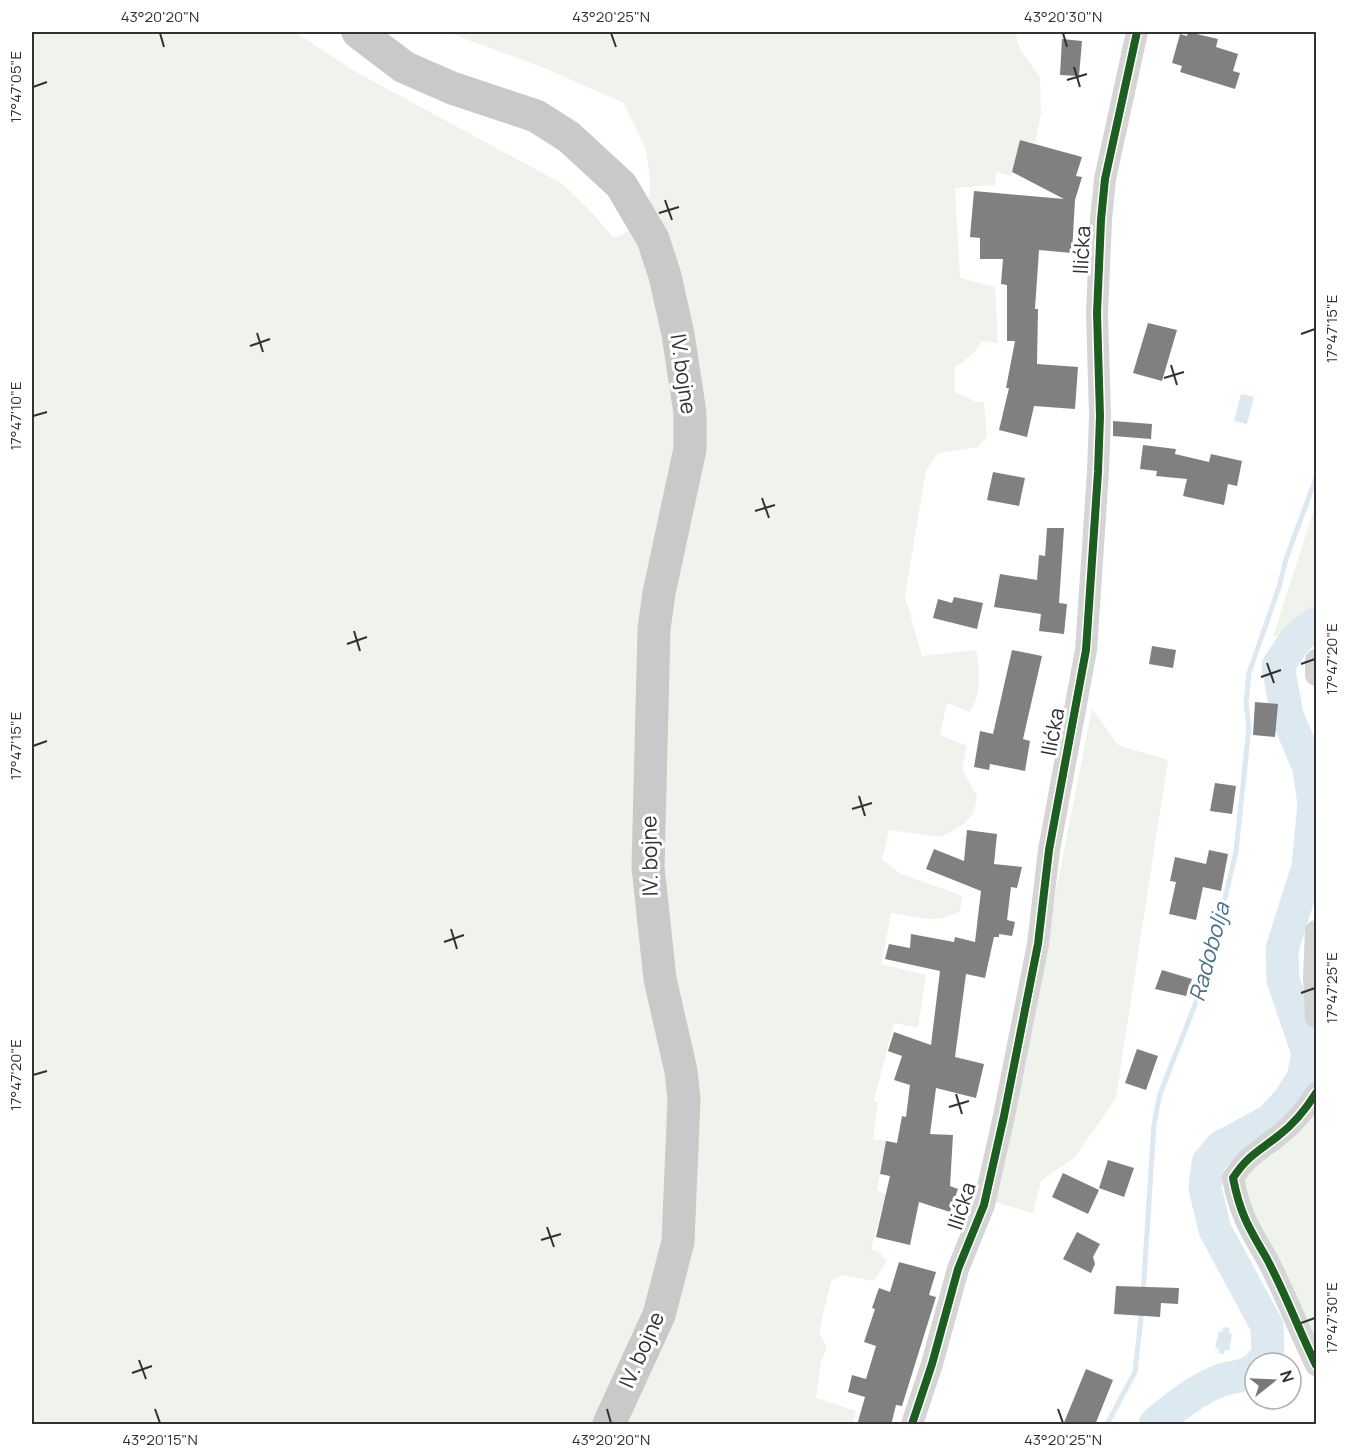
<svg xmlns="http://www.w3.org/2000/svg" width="1348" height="1456" viewBox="0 0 1348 1456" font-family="Manrope,sans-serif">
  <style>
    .green { fill: #f0f3ec }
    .water { fill: #dde9f0 }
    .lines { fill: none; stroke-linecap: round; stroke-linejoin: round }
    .stream { stroke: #dde9f0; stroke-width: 5 }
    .river { stroke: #dde9f0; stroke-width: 33 }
    .building { fill: #808080 }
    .minor { stroke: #d5d5d5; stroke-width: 22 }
    .primary { stroke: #c9c9c9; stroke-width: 33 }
    .cycleway-casing { stroke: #fff; stroke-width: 11 }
    .cycleway { stroke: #1b5e20; stroke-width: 8 }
    .ticks { fill: none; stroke: #313131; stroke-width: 2 }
    .labels { text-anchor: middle; stroke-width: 6; stroke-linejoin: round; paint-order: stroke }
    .street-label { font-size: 21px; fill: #313131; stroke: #fff }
    .water-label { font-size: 22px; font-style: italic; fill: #46738b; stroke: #fff }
    .neatline { fill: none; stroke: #313131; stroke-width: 2 }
    .ticks-label { font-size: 15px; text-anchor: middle; fill: #313131 }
  </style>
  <rect width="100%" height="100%" fill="#fff"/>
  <path class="green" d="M 32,32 L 295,32 L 356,72 L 561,183 L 587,207 L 612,236 L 618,237 L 648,219 L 650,178 L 646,150 L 624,103 L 542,67 L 446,32 L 1015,32 L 1020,49 L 1040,77 L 1041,114 L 1035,143 L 1020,140 L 1011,176 L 996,172 L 995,185 L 955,188 L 960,278 L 995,287 L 998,343 L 982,341 L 975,352 L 955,368 L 955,392 L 976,402 L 984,402 L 987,437 L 978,447 L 938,453 L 926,470 L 905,596 L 922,656 L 976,650 C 980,670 982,694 970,712 L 947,703 L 940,735 L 967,746 L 962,769 L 977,796 L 973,814 L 964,824 L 941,837 L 889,830 L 882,859 L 901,874 L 963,896 L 960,911 C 935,926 917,916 891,913 L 881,964 L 926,975 L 918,1028 L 894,1023 L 874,1101 L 878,1102 L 873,1139 L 886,1141 L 877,1190 L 886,1194 L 871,1249 L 880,1253 L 887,1261 L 874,1281 L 842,1275 L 831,1281 L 819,1332 L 827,1348 L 821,1361 L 816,1398 L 856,1411 L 853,1424 L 32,1424 Z
    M 1316,503 L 1316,616 L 1296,630 L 1273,637 Z
    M 1092,708 L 1118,745 L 1168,760 L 1116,1098 L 1075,1157 L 1041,1181 L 1033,1213 L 995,1202 Z
    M 1316,1093 L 1316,1368 L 1238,1205 L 1245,1159 Z"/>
  <path class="water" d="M 1241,394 L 1254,397 L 1247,424 L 1234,421 Z
    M 1223,1327 L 1230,1328 L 1229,1333 L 1232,1334 L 1229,1351 L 1225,1350 L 1224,1354 L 1218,1353 L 1219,1349 L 1215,1348 L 1219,1331 L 1222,1332 Z"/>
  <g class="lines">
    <path class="stream" d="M 1143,1294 L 1154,1124 L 1160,1094 L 1198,997 L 1220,920 L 1236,851 L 1249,728 L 1246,703 L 1249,673 L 1279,587 L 1286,559 L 1316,478
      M 1107,1424 L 1135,1372 L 1142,1309"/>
    <path class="river" d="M 1261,1363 L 1268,1357 L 1267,1326 L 1215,1230 L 1205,1188 L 1208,1163 L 1221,1147 L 1271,1120 L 1289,1100 L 1303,1078 L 1308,1053 L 1283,980 L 1282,949 L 1308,867 L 1314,804 L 1309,768 L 1287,715 L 1278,666 L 1296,639 L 1316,623
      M 1155,1424 C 1175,1407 1194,1391 1219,1381 C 1230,1376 1246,1378 1255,1369"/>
  </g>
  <path class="building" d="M 1188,32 L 1218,39 L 1216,47 L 1238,54 L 1233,71 L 1240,73 L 1235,89 L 1180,72 L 1182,66 L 1172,63 L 1180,34 L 1187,36 Z
    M 1062,39 L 1082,41 L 1079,76 L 1060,75 Z
    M 1020,140 L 1082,157 L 1076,176 L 1082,177 L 1075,200 L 1072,253 L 1039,250 L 1035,309 L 1038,309 L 1037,364 L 1078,367 L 1075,409 L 1034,406 L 1027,437 L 999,430 L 1009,388 L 1006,388 L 1015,341 L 1007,341 L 1007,285 L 1001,284 L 1003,259 L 980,259 L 980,238 L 970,237 L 974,191 L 1064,199 L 1012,172 Z
    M 1148,323 L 1177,330 L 1162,381 L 1133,373 Z
    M 1113,421 L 1152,424 L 1151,439 L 1113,436 Z
    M 1143,445 L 1176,449 L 1175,454 L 1209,462 L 1211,454 L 1242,461 L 1237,486 L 1228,484 L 1224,505 L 1183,496 L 1187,479 L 1156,476 L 1157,471 L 1140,469 Z
    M 993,472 L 1025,478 L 1019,506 L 987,500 Z
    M 1047,528 L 1064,528 L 1059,603 L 1067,604 L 1064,634 L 1039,631 L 1041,614 L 994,607 L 1000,574 L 1037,580 L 1039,555 L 1045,556 Z
    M 954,597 L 983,603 L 977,629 L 933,618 L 938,599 L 952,603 Z
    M 1152,646 L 1176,650 L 1173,668 L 1149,664 Z
    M 1012,650 L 1042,656 L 1023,739 L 1030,741 L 1025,771 L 990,764 L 989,770 L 974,767 L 980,731 L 993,734 Z
    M 1255,702 L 1278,704 L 1275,737 L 1253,735 Z
    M 1215,783 L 1236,786 L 1232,814 L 1210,811 Z
    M 967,830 L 997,834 L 994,864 L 1022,867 L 1017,888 L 1011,887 L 1007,920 L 1015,922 L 1012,936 L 999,934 L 999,937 L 994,937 L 985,978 L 966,974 L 955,1057 L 984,1064 L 976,1098 L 936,1088 L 930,1134 L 953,1135 L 950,1186 L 958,1189 L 950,1212 L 919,1202 L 910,1245 L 876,1237 L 890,1176 L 880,1174 L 886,1141 L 897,1143 L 902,1116 L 906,1117 L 910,1085 L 894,1080 L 902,1056 L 888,1051 L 894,1032 L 931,1045 L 940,971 L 885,959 L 889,944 L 910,948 L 911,934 L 954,942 L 955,937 L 975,942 L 981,891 L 926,869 L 934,849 L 964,861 Z
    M 1209,850 L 1228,854 L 1221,891 L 1203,887 L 1196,920 L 1169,914 L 1176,882 L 1170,881 L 1175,857 L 1206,864 Z
    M 1162,970 L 1192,979 L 1186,996 L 1155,989 Z
    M 1137,1049 L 1158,1056 L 1146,1090 L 1125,1083 Z
    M 1108,1160 L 1134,1168 L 1124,1197 L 1099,1188 Z
    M 1063,1173 L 1099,1190 L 1088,1214 L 1052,1197 Z
    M 1077,1232 L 1100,1244 L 1093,1257 L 1095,1264 L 1091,1273 L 1063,1259 Z
    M 899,1262 L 936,1272 L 929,1295 L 936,1297 L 902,1406 L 896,1405 L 891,1425 L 857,1425 L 865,1397 L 848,1392 L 852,1375 L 866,1379 L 876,1346 L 864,1342 L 875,1309 L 872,1308 L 879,1288 L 890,1292 Z
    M 1116,1286 L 1179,1288 L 1178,1304 L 1161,1303 L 1160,1317 L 1114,1314 Z
    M 1086,1369 L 1113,1380 L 1095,1425 L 1063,1425 Z"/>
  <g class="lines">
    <path class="minor" d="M 1316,660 L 1316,675
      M 1316,931 L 1314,978 L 1316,1017
      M 1316,1093 C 1306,1109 1294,1124 1278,1136 C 1259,1151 1247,1156 1233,1178 C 1240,1214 1249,1228 1267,1259 C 1285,1293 1299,1330 1316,1365
      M 912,1424 L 932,1364 L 958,1269 L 984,1205 L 1004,1116 L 1038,944 L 1049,850 L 1086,650 L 1098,472 L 1100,416 L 1097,313 L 1101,220 L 1105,179 L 1137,32"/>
    <path class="primary" d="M 358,32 L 404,67 L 452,88 L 536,116 L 569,137 L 621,185 L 653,239 L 665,276 L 678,334 L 690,413 L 690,449 L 659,593 L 654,629 L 648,867 L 660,979 L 681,1071 L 684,1100 L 678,1242 L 659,1315 L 609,1424"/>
    <g class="cycleway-casing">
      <path id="cycleway" d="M 1316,1093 C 1306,1109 1294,1124 1278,1136 C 1259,1151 1247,1156 1233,1178 C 1240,1214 1249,1228 1267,1259 C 1285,1293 1299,1330 1316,1365
        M 912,1424 L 932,1364 L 958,1269 L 984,1205 L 1004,1116 L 1038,944 L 1049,850 L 1086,650 L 1098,472 L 1100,416 L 1097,313 L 1101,220 L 1105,179 L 1137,32"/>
    </g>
    <use href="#cycleway" class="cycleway"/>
  </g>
  <path class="ticks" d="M 160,33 L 164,47M 611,33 L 616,47M 1063,33 L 1067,47M 1074,67 L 1080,87M 1067,80 L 1087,74M 33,87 L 47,82M 665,200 L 672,220M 659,213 L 679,207M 257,333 L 263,352M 1301,334 L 1315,329M 250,346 L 270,339M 1171,365 L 1177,385M 1164,378 L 1184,372M 33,416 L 47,412M 762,498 L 769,518M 755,511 L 775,505M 354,631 L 360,651M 347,644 L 367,637M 1267,663 L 1274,683M 1301,664 L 1315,659M 1261,677 L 1281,670M 33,746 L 47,741M 859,796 L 865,816M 852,809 L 872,803M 451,929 L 457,949M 444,942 L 464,935M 1301,993 L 1315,988M 33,1075 L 47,1071M 956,1094 L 962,1114M 949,1107 L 969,1101M 547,1227 L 554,1247M 541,1240 L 561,1234M 1301,1323 L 1315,1318M 139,1360 L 146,1379M 132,1373 L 152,1366M 155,1409 L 160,1423M 607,1409 L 611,1423M 1058,1409 L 1063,1423"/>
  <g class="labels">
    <g class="street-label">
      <text transform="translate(1082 250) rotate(-87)" y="7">Ilićka</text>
      <text transform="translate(683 374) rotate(82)" y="7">IV. bojne</text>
      <text transform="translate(1053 732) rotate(-79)" y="7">Ilićka</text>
      <text transform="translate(650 856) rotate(-91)" y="7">IV. bojne</text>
      <text transform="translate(962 1206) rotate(-72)" y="7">Ilićka</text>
      <text transform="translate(642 1350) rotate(-66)" y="7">IV. bojne</text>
    </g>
    <g class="water-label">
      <text transform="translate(1209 952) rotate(-75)" y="8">Radobolja</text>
    </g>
  </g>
  <rect width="1348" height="1456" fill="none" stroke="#ffffff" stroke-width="66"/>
  <g transform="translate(1273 1381) rotate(72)"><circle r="28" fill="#ffffff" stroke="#adadad" stroke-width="1.5"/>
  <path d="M0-4.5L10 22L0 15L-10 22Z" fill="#797979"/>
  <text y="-9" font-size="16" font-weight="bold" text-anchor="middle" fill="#313131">N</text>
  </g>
  <rect x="33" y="33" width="1282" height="1390" class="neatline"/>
  <g class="ticks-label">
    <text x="160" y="22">43°20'20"N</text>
    <text x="611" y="22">43°20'25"N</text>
    <text x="1063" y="22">43°20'30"N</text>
    <text transform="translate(16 87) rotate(-90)" y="5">17°47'05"E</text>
    <text transform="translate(1332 329) rotate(-90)" y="5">17°47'15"E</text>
    <text transform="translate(16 416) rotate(-90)" y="5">17°47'10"E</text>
    <text transform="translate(1332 659) rotate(-90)" y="5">17°47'20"E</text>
    <text transform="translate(16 746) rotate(-90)" y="5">17°47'15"E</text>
    <text transform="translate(1332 988) rotate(-90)" y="5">17°47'25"E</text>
    <text transform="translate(16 1075) rotate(-90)" y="5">17°47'20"E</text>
    <text transform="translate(1332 1318) rotate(-90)" y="5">17°47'30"E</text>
    <text x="160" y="1445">43°20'15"N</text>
    <text x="611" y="1445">43°20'20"N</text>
    <text x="1063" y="1445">43°20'25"N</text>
  </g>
</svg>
